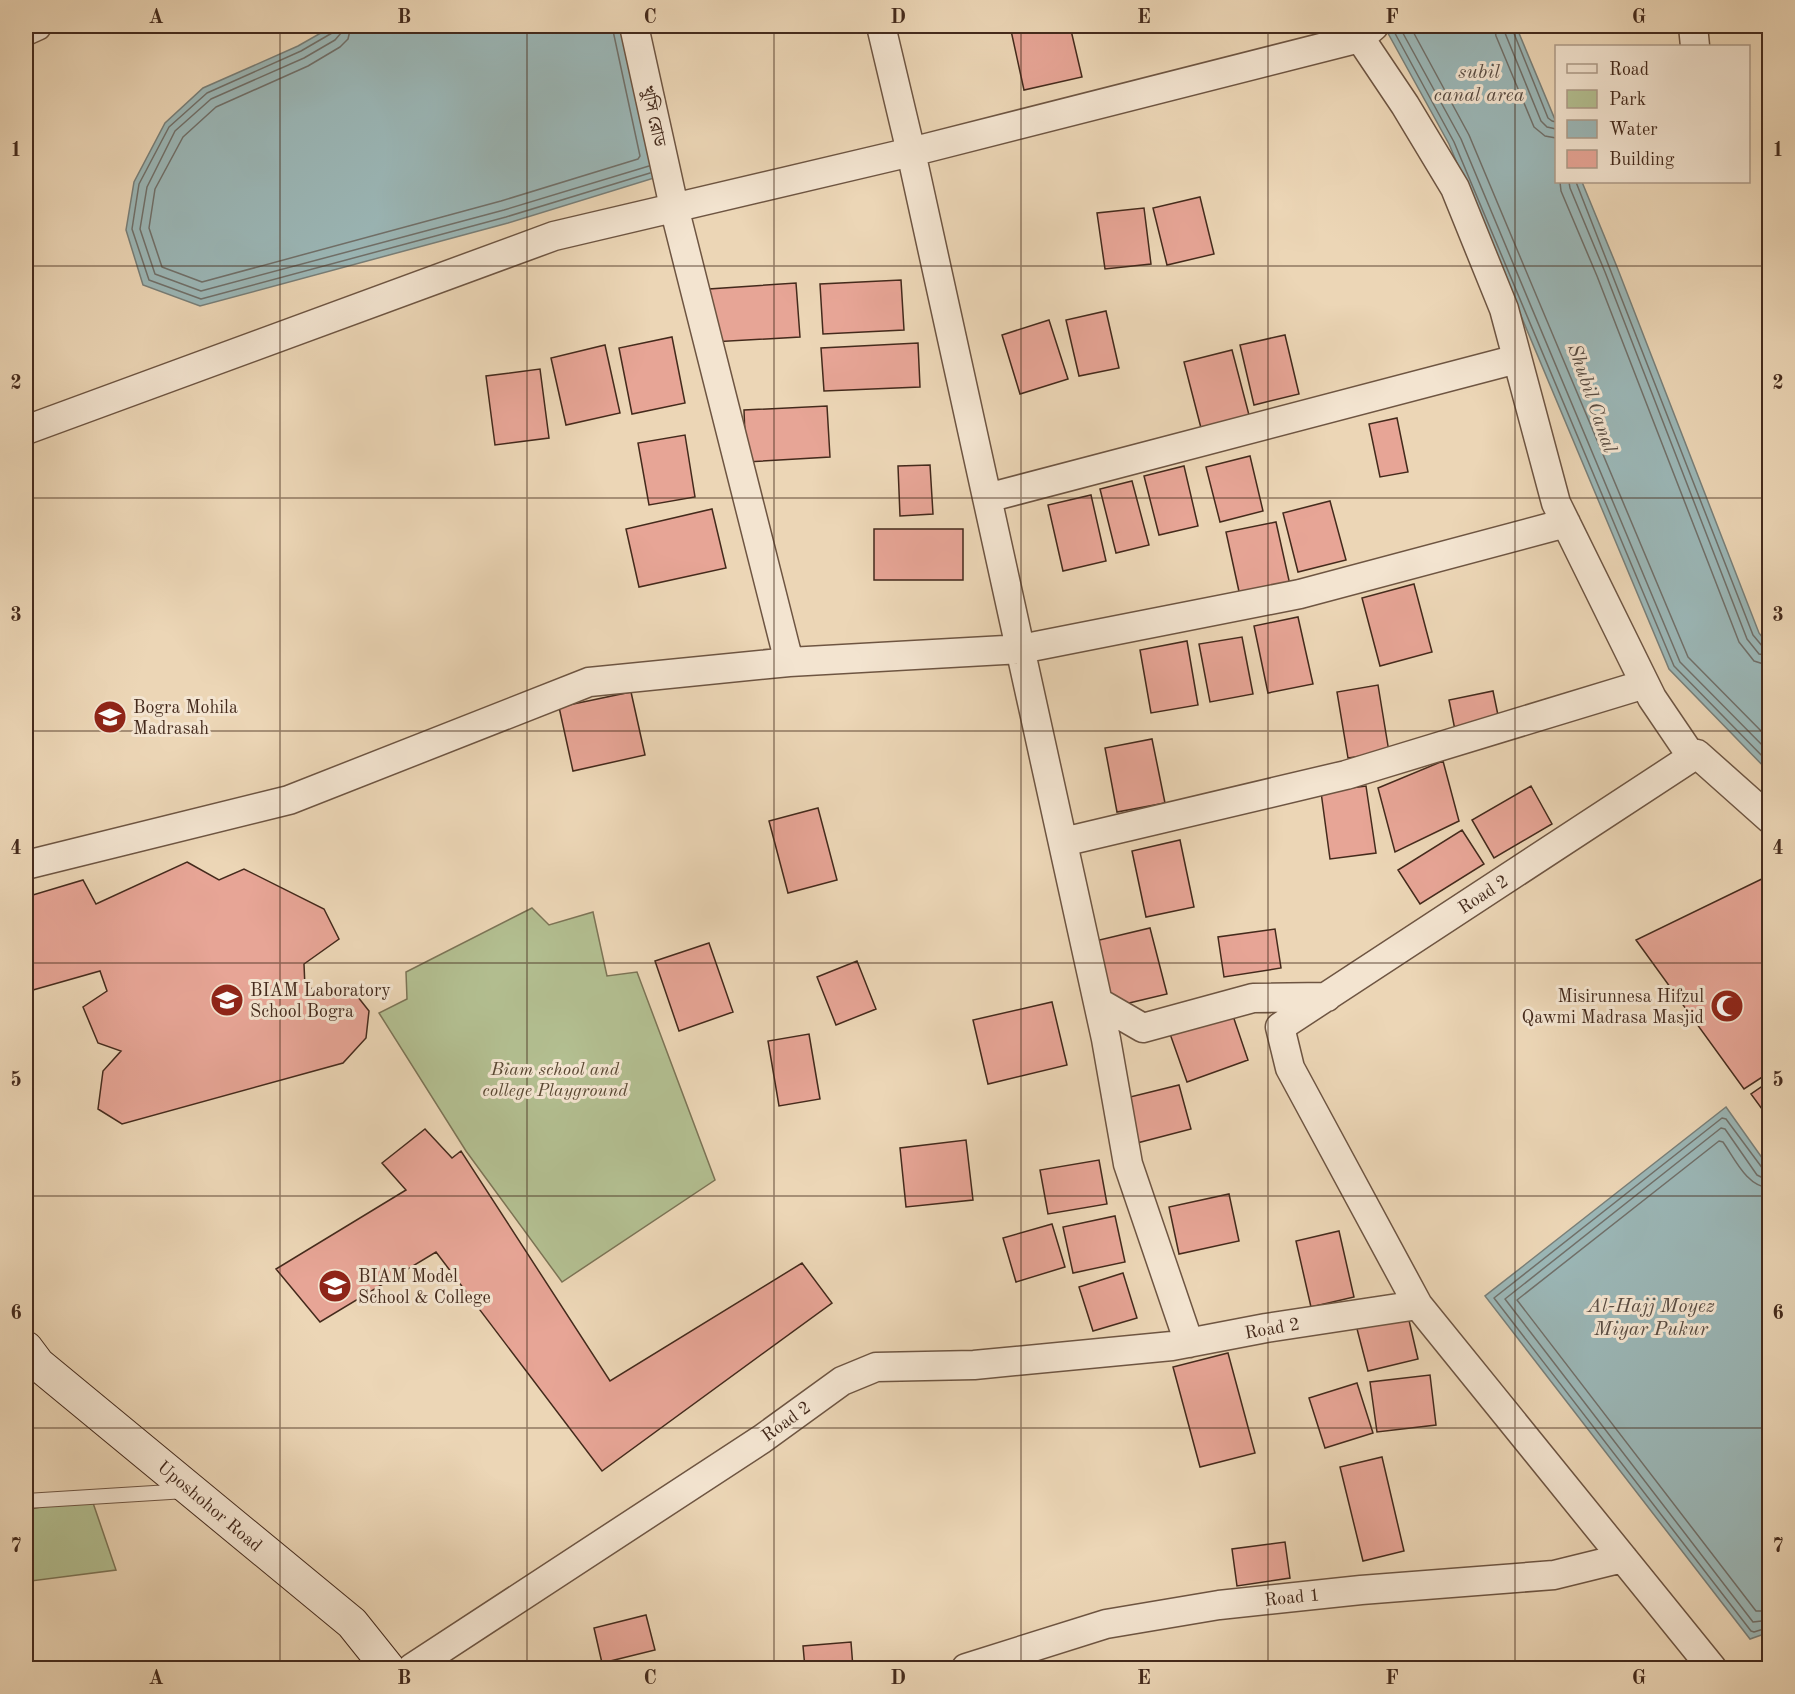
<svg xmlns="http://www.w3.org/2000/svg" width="1795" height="1694" viewBox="0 0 1795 1694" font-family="'Old Standard TT','Noto Serif Bengali',serif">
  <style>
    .green { fill: #b3bf91; stroke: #7c7456; stroke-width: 1.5 }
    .water { fill: #9bb7b7; stroke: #787f79; stroke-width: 1.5 }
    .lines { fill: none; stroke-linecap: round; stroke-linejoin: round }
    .shore { stroke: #70706a; stroke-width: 1.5 }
    .building { fill: #e7a596; stroke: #442a1c; stroke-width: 1.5 }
    .service-casing { stroke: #6e5542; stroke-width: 16 }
    .minor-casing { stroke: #6e5542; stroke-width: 31 }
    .secondary-casing { stroke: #442a1c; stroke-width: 35 }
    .service { stroke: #f3e4d0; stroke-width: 14 }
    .minor { stroke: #f3e4d0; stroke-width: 28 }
    .secondary { stroke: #f3e4d0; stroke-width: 33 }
    .grid { fill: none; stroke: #442a1c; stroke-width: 1.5; stroke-opacity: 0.55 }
    .labels { text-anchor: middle; stroke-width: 6; stroke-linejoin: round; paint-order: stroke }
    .street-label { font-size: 18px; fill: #442a1c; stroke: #f3e4d0 }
    .poi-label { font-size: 18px; fill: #442a1c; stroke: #f3e4d0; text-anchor: start }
    .park-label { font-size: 18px; font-style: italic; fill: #5a4833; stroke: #f3e4d0 }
    .water-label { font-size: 20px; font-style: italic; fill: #5a4d43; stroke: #f3e4d0 }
    .neatline { fill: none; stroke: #442a1c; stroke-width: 2 }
    .grid-label { font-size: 20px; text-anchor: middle; font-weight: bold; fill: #442a1c }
  </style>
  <rect width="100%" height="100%" fill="#ecd6b6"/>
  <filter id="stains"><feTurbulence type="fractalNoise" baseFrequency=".00333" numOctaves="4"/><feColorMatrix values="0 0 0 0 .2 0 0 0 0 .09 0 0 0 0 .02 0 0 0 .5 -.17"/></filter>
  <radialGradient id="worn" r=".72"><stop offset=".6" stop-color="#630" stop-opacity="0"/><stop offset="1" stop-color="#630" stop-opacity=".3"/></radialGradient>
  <path class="green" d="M 532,908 L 549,925 L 593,912 L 607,976 L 637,972 L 715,1180 L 562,1282 L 466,1151 L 379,1013 L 407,999 L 406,972 Z
    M 91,1497 L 116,1570 L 31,1581 L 26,1559 L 26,1510 Z"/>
  <path class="water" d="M 333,26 L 634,26 L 667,174 L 508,223 L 200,306 L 143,285 L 126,230 L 134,182 L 165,123 L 203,88 L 298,46 Z
    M 1384,26 L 1516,26 L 1556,122 L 1556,182 L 1582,182 L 1617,267 L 1759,633 L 1769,646 L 1769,772 L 1669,669 L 1449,144 Z
    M 1726,1107 L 1770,1169 L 1770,1632 L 1750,1639 L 1485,1296 Z"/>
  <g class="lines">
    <path class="shore" d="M 335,26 L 332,33 L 301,51 L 207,93 L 169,127 L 139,184 L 132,229 L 149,280 L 201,299 L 506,217 L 650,173
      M 342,26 L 341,33 L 335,40 L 304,58 L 211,99 L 175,131 L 147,187 L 140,229 L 155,274 L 201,291 L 504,210 L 649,166
      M 351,26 L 348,39 L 340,47 L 308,66 L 216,107 L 183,137 L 155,189 L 149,228 L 162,267 L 202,282 L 501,201 L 638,159 L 640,156 L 612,26
      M 1391,26 L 1454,142 L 1674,666 L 1770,764
      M 1399,26 L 1461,139 L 1680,662 L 1770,753
      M 1410,26 L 1469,135 L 1688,657 L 1770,740
      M 1494,26 L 1496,36 L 1534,127 L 1545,136 L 1556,138
      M 1503,26 L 1505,33 L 1541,121 L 1547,127 L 1556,129
      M 1511,26 L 1548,118 L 1552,121 L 1556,122
      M 1560,182 L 1561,191 L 1597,276 L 1739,642 L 1754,661 L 1770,666
      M 1569,182 L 1570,188 L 1605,272 L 1747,639 L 1759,654 L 1770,656
      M 1576,182 L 1753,635 L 1763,647 L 1770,649
      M 1770,1172 L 1763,1169 L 1726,1119 L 1722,1118 L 1494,1298 L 1751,1631 L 1754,1632 L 1770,1627
      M 1770,1179 L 1763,1178 L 1757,1175 L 1725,1129 L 1721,1128 L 1505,1299 L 1753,1622 L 1770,1620
      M 1770,1188 C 1747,1187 1735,1159 1723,1142 L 1719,1141 L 1517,1300 L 1756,1611 L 1770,1611"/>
  </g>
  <path class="building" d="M 1010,26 L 1070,26 L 1082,77 L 1024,90 Z
    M 1200,197 L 1214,254 L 1167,265 L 1153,208 Z
    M 1144,208 L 1151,264 L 1105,269 L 1097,213 Z
    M 901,280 L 904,330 L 823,334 L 820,284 Z
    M 796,283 L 800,337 L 712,342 L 709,289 Z
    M 1106,311 L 1119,368 L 1079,376 L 1066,320 Z
    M 1049,320 L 1068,379 L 1020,394 L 1002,335 Z
    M 1285,335 L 1299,394 L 1254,405 L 1240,345 Z
    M 672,337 L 685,403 L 632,414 L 619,348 Z
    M 918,343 L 920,387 L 824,391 L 821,348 Z
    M 605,345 L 620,413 L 566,425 L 551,358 Z
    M 1232,350 L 1249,415 L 1201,428 L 1184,362 Z
    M 540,369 L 549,438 L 495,445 L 486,376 Z
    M 827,406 L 830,457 L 746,462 L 744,410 Z
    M 1397,418 L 1408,472 L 1380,477 L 1369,424 Z
    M 685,435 L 695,497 L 649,505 L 638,443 Z
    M 1250,456 L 1263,511 L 1220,522 L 1206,467 Z
    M 930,465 L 933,514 L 900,516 L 898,466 Z
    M 1184,466 L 1198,526 L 1159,535 L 1144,476 Z
    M 1132,481 L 1149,545 L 1116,553 L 1100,489 Z
    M 1091,495 L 1106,561 L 1063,571 L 1048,505 Z
    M 1330,501 L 1346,560 L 1298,572 L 1283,513 Z
    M 712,509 L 726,568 L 639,587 L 626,529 Z
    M 1276,522 L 1290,585 L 1240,596 L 1226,532 Z
    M 874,529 L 963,529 L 963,580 L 874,580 Z
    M 1414,584 L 1432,652 L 1380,666 L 1362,598 Z
    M 1298,617 L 1313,684 L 1268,693 L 1254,626 Z
    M 1242,637 L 1253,694 L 1210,702 L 1199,644 Z
    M 1187,641 L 1198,705 L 1151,713 L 1140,650 Z
    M 1378,685 L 1389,752 L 1348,758 L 1337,692 Z
    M 1493,691 L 1499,720 L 1455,730 L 1449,700 Z
    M 631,692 L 645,755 L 573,771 L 559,707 Z
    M 1152,739 L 1165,803 L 1117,812 L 1105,748 Z
    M 1443,761 L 1459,821 L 1395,852 L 1378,788 Z
    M 1366,786 L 1376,853 L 1330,859 L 1321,792 Z
    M 1531,786 L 1552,824 L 1494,858 L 1472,820 Z
    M 818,808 L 837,880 L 788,893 L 769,821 Z
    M 1462,830 L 1484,864 L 1420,904 L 1398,870 Z
    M 1180,840 L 1194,907 L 1146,917 L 1132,851 Z
    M 187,862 L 219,880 L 244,869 L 324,909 L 339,939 L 304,964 L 305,988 L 354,992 L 369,1011 L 366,1038 L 343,1063 L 122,1124 L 98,1109 L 103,1071 L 121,1051 L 98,1043 L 83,1007 L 107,991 L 100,971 L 26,992 L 26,897 L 83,880 L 96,904 Z
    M 1770,875 L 1770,1072 L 1744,1089 L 1636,940 Z
    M 1150,928 L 1167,994 L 1108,1008 L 1091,942 Z
    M 1275,929 L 1281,968 L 1224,977 L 1218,937 Z
    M 709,943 L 733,1012 L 679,1031 L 655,961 Z
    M 857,961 L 876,1009 L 836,1025 L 817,977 Z
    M 1052,1002 L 1067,1065 L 988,1084 L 973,1020 Z
    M 1231,1010 L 1248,1060 L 1187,1082 L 1169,1031 Z
    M 809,1034 L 820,1099 L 779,1106 L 768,1041 Z
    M 1770,1081 L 1770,1120 L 1751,1094 Z
    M 1179,1085 L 1191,1129 L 1137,1143 L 1126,1098 Z
    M 425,1129 L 452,1158 L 461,1151 L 610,1381 L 802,1263 L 832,1303 L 602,1471 L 436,1252 L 320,1322 L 276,1269 L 406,1190 L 382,1163 Z
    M 966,1140 L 973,1200 L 906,1207 L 900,1148 Z
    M 1099,1160 L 1107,1204 L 1048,1214 L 1040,1170 Z
    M 1229,1194 L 1239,1241 L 1179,1254 L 1169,1207 Z
    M 1115,1216 L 1125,1262 L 1073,1273 L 1063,1227 Z
    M 1052,1224 L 1065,1267 L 1016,1282 L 1003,1238 Z
    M 1339,1231 L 1354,1297 L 1311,1307 L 1296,1241 Z
    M 1123,1273 L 1137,1318 L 1093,1331 L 1079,1287 Z
    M 1407,1312 L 1418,1359 L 1368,1371 L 1356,1325 Z
    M 1228,1353 L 1255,1453 L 1200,1467 L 1173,1367 Z
    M 1430,1375 L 1436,1425 L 1377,1432 L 1370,1382 Z
    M 1357,1383 L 1373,1433 L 1325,1448 L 1309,1398 Z
    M 1382,1457 L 1404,1551 L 1363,1561 L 1340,1467 Z
    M 1285,1542 L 1290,1578 L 1237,1586 L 1232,1549 Z
    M 646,1615 L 655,1650 L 602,1663 L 594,1628 Z
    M 851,1642 L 853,1668 L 805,1668 L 803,1646 Z
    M 755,1661 L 755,1668 L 720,1668 L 720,1662 Z"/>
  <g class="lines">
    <g class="service-casing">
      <path id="service" d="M 26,1501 L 186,1491"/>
    </g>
    <g class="minor-casing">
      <path id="minor" d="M 634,26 L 674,207 L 789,662
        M 881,26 L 911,152 L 1106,1039 L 1128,1164 L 1189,1343
        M 1355,26 L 1360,38 L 1405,105 L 1455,188 L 1504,309 L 1556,503 L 1652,698 L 1692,757 L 1697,754 L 1770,819
        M 1693,26 L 1695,46
        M 26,31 L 37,26
        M 26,430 L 554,236 L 911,152 L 1360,38 L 1374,26
        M 987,498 L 1517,359
        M 1692,757 L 1280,1027 L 1290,1068 L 1418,1305 L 1712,1668
        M 1063,842 L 1346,775 L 1645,684
        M 26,865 L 289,800 L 589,682 L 789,662 L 1021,649 L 1300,594 L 1566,523
        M 1098,1002 L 1143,1028 L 1253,998 L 1327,997
        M 412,1668 L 762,1439 L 842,1381 L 876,1367 L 974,1365 L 1172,1346 L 1266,1328 L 1418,1305
        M 966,1668 L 1106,1624 L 1219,1605 L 1361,1590 L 1554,1575 L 1623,1558"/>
    </g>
    <g class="secondary-casing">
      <path id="secondary" d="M 26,1348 L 38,1364 L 352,1623 L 388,1668"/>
    </g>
    <use href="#service" class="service"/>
    <use href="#minor" class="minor"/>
    <use href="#secondary" class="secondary"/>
  </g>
  <path class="grid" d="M 280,26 L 280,1668M 527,26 L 527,1668M 774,26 L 774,1668M 1021,26 L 1021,1668M 1268,26 L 1268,1668M 1515,26 L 1515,1668M 26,266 L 1770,266M 26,498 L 1770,498M 26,731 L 1770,731M 26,963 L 1770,963M 26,1196 L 1770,1196M 26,1428 L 1770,1428"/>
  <defs>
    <g id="school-disc" transform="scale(1.725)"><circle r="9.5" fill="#8f2418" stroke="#f3e4d0"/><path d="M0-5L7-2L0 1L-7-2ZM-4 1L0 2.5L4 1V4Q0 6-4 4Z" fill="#fff"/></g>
    <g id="mosque-disc" transform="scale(1.725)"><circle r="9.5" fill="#8f2418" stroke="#f3e4d0"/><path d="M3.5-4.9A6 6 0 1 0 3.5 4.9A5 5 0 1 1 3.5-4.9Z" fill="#fff"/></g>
  </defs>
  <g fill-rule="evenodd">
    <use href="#school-disc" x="110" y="717"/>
    <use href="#school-disc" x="227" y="1000"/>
    <use href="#mosque-disc" x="1727" y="1006"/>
    <use href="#school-disc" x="335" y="1286"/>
  </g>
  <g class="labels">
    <g class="street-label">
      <text transform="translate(654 116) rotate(78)" y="6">খুসি রোড</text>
      <text transform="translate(1483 894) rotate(-33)" y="6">Road 2</text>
      <text transform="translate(1272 1328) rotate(-10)" y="6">Road 2</text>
      <text transform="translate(786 1421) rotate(-36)" y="6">Road 2</text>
      <text transform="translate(210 1506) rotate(40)" y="6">Uposhohor Road</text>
      <text transform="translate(1292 1597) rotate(-6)" y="6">Road 1</text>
    </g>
    <g class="poi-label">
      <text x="133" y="713">Bogra Mohila<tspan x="133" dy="21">Madrasah</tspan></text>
      <text x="250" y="996">BIAM Laboratory<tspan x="250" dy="21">School Bogra</tspan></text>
      <text x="1704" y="1002" text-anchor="end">Misirunnesa Hifzul<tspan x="1704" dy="21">Qawmi Madrasa Masjid</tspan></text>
      <text x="358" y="1282">BIAM Model<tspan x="358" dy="21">School &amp; College</tspan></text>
    </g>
    <g class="park-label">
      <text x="555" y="1075">Biam school and<tspan x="555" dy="21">college Playground</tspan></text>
    </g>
    <g class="water-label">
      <text x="1479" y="78">subil<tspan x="1479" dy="23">canal area</tspan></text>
      <text transform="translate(1593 398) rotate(71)" y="7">Shubil Canal</text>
      <text x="1651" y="1312">Al-Hajj Moyez<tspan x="1651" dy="23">Miyar Pukur</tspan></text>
    </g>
  </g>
  <rect width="1795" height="1694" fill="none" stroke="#ecd6b6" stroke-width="66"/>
  <rect x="1555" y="45" width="195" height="138" fill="#f3e4d0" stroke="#ad9a88" stroke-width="1.5"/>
  <rect x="1567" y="64" width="30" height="9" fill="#f3e4d0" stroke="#ad9a88" stroke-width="1.5"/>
  <text x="1609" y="75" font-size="18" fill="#442a1c">Road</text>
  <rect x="1567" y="90" width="30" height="18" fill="#b3bf91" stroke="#ad9a88" stroke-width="1.5"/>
  <text x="1609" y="105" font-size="18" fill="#442a1c">Park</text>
  <rect x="1567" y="120" width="30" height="18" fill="#9bb7b7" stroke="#ad9a88" stroke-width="1.5"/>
  <text x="1609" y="135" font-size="18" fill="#442a1c">Water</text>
  <rect x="1567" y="150" width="30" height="18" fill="#e7a596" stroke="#ad9a88" stroke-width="1.5"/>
  <text x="1609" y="165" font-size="18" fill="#442a1c">Building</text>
  <rect x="33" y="33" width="1729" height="1628" class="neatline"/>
  <g class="grid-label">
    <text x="156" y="23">A</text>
    <text x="404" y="23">B</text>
    <text x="650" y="23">C</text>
    <text x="898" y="23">D</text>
    <text x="1144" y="23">E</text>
    <text x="1392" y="23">F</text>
    <text x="1639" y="23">G</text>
    <text x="16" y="156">1</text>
    <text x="1778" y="156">1</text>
    <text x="16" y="389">2</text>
    <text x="1778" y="389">2</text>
    <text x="16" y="621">3</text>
    <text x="1778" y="621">3</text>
    <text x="16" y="854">4</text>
    <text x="1778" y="854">4</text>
    <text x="16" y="1086">5</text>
    <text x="1778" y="1086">5</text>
    <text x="16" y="1319">6</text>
    <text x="1778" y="1319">6</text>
    <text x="16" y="1552">7</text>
    <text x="1778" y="1552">7</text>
    <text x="156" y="1684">A</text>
    <text x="404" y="1684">B</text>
    <text x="650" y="1684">C</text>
    <text x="898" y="1684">D</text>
    <text x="1144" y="1684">E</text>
    <text x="1392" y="1684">F</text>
    <text x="1639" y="1684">G</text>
  </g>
  <rect width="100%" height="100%" filter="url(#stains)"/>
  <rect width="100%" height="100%" fill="url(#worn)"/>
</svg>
